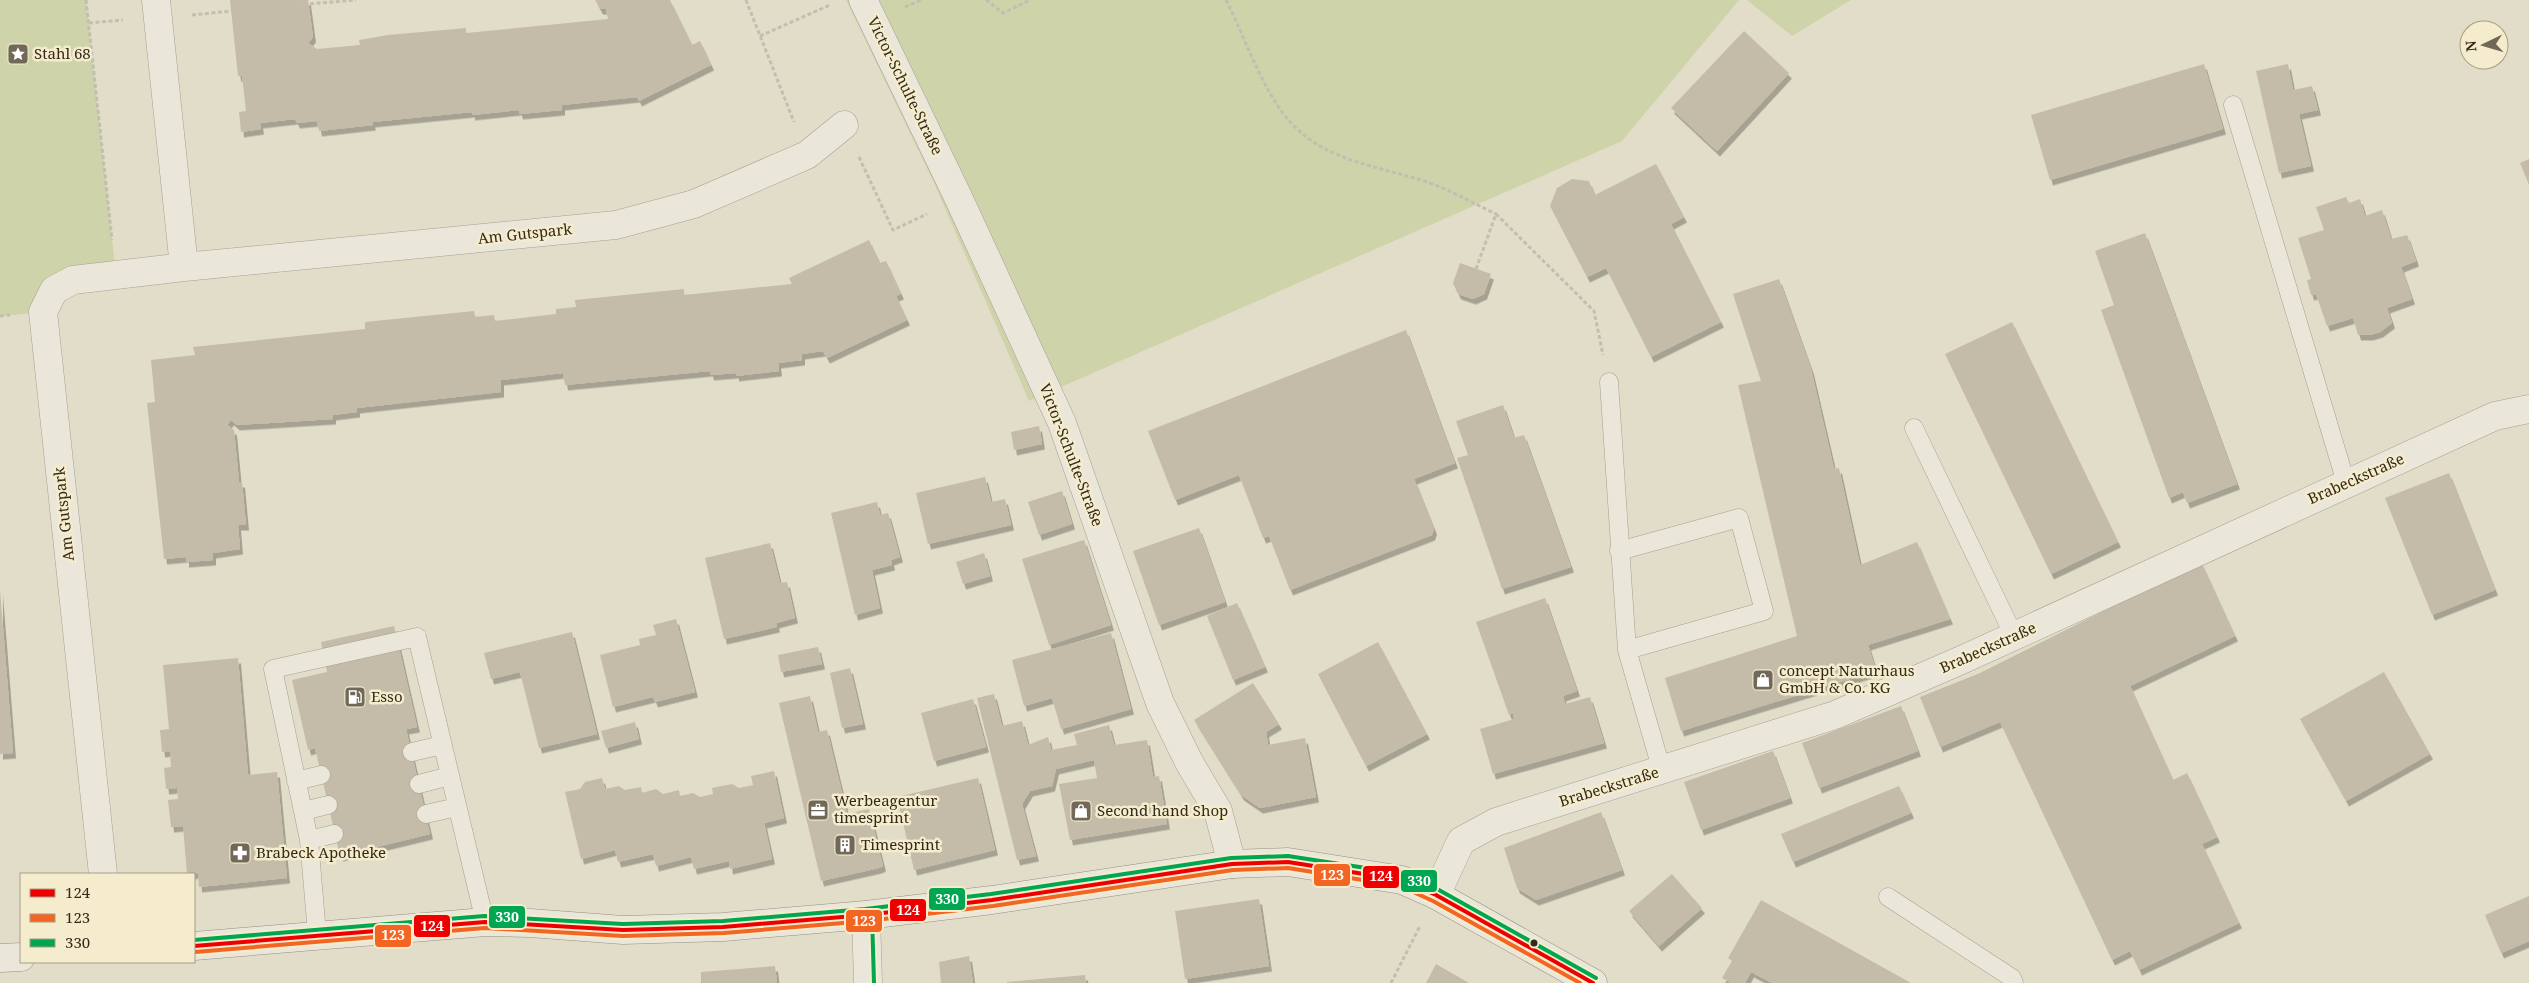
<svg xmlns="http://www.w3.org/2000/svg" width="2529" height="983" viewBox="0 0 2529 983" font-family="'Noto Serif',serif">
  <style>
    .green { fill: #cfd3aa }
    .building { fill: #c5bba9; filter: url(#shadow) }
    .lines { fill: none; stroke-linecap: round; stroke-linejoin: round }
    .service-casing { stroke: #a6a092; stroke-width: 19 }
    .minor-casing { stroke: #a6a092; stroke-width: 29 }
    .secondary-casing { stroke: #969082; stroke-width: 29 }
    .path { stroke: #c2beb1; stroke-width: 3; stroke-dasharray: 4 2.5; stroke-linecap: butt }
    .service { stroke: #eae6da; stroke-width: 18 }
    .minor { stroke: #eae6da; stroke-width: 28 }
    .secondary { stroke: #eae6da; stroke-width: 28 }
    .bus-1-casing { stroke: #f4eccc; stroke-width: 8 }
    .bus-2-casing { stroke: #f4eccc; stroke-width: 8 }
    .bus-3-casing { stroke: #f4eccc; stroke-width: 8 }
    .bus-1 { stroke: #e00; stroke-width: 4 }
    .bus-2 { stroke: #f26522; stroke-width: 4 }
    .bus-3 { stroke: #00a651; stroke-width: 4 }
    .bus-dot { fill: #34291b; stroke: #f4eccc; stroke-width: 2 }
    .labels { text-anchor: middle; stroke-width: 5; stroke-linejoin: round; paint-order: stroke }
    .poi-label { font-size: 15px; fill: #34291b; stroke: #f4eccc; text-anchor: start }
    .street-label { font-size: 15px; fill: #34291b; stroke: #f4eccc }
    .line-badge { stroke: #f4eccc; stroke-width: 2 }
    .badge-label { font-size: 14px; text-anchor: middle; font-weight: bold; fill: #fff }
  </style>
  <defs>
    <filter id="shadow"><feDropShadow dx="3" dy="5.5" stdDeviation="0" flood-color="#0004"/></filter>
  </defs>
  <rect width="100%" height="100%" fill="#e2ddc8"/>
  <path class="green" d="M 0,0 L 86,0 L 116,275 L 73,280 L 43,312 L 0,316 Z
    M 846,0 L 1739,0 L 1622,141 L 1029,401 L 934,183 Z
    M 1747,0 L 1851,0 L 1792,36 Z"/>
  <path class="building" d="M 230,0 L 308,0 L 313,37 L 308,43 L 317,49 L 360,45 L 359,40 L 388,35 L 466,28 L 466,33 L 608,19 L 606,9 L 600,9 L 595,0 L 670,0 L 692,45 L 700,41 L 711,65 L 639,101 L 637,97 L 562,105 L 562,110 L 520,114 L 519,110 L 472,115 L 472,112 L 372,122 L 373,125 L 319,131 L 317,121 L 297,123 L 295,119 L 260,123 L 261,129 L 241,132 L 239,112 L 246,111 L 242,76 L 238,76 Z
    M 1744,31 L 1789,73 L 1717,151 L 1671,108 Z
    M 2204,64 L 2223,129 L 2050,180 L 2031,115 Z
    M 2288,64 L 2293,90 L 2312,86 L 2318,110 L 2299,114 L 2311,166 L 2279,173 L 2256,71 Z
    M 2529,159 L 2529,185 L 2520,163 Z
    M 1656,164 L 1684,217 L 1671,224 L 1721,322 L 1651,357 L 1606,268 L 1587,277 L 1550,206 L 1557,188 L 1572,179 L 1589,181 L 1595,195 Z
    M 2346,197 L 2349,203 L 2360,199 L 2365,216 L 2382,210 L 2391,239 L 2407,235 L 2416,261 L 2401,267 L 2412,299 L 2387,308 L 2392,323 L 2380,332 L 2370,335 L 2358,335 L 2353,318 L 2327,326 L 2316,294 L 2311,295 L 2307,280 L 2311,279 L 2298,238 L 2324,230 L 2316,207 Z
    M 2145,233 L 2237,484 L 2187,503 L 2183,492 L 2169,498 L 2101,310 L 2114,305 L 2095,251 Z
    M 869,240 L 880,263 L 886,261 L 901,294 L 896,296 L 907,320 L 827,358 L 823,351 L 802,354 L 802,360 L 778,363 L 779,371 L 736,376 L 736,373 L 711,375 L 710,371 L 565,385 L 563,373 L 501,380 L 501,392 L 357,408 L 357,412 L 333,415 L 333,419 L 237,425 L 231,420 L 227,425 L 234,430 L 239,482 L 242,482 L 246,525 L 238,525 L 240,549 L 213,553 L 213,560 L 186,562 L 186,557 L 164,559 L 147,403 L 155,402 L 151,360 L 195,355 L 193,347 L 365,329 L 365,322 L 474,311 L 475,317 L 494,315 L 495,321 L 503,320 L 556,314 L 556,309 L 576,307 L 575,300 L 684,289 L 684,295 L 792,284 L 789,278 Z
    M 1460,263 L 1491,274 L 1484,294 L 1473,299 L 1458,294 L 1453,283 Z
    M 1779,279 L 1811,369 L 1834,469 L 1839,468 L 1860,565 L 1917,542 L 1950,619 L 1868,645 L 1876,671 L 1681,731 L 1665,678 L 1797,636 L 1738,385 L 1761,381 L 1733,294 Z
    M 2012,322 L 2118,542 L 2051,574 L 1945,354 Z
    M 1406,330 L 1455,463 L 1414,479 L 1434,529 L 1432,535 L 1290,590 L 1269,536 L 1263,538 L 1239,475 L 1175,500 L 1148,431 Z
    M 1503,405 L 1514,438 L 1524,435 L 1571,567 L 1502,589 L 1457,458 L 1468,455 L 1456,421 Z
    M 1039,426 L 1042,444 L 1014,450 L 1011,432 Z
    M 2449,473 L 2495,590 L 2432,615 L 2385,498 Z
    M 985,477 L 991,502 L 1005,499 L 1011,525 L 928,544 L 916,493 Z
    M 1062,491 L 1072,524 L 1039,535 L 1028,502 Z
    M 877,502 L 880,515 L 888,513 L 900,557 L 891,560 L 892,565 L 872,570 L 880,608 L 855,615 L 831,513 Z
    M 1199,528 L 1225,602 L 1159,625 L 1133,551 Z
    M 1084,540 L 1111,625 L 1049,645 L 1022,559 Z
    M 770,543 L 780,583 L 787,582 L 795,618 L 776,623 L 777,627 L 724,639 L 705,558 Z
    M 984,553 L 990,576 L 963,584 L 956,562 Z
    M 2201,562 L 2235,636 L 2130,686 L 2173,780 L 2187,773 L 2217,837 L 2202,844 L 2239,923 L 2139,970 L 2130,951 L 2112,960 L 2000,722 L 1940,747 L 1920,697 L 1980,673 Z
    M 0,590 L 13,753 L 0,754 Z
    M 1545,598 L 1577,691 L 1563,696 L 1565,704 L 1590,697 L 1604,743 L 1493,774 L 1480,729 L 1514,719 L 1513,713 L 1509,715 L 1476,622 Z
    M 1237,603 L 1265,667 L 1233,680 L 1207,616 Z
    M 676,619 L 695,692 L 655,702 L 653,697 L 613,707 L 600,655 L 640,645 L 639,639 L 656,635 L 653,625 Z
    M 394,626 L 417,727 L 406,729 L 430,834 L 340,856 L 315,748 L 308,750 L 292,680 L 327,672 L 321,642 Z
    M 572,632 L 597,734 L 539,748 L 520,672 L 491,679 L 484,653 Z
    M 1111,633 L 1131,709 L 1061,729 L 1052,698 L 1024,706 L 1012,660 Z
    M 1378,642 L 1427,734 L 1366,766 L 1318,674 Z
    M 818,647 L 822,664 L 781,672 L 778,655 Z
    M 238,658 L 248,775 L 277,772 L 287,878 L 199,887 L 198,873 L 187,874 L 183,826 L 171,827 L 168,800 L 178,799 L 177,788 L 166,789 L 164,768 L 171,767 L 170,751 L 162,752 L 160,730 L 169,729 L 163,665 Z
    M 850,668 L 863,724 L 842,728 L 830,673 Z
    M 2384,672 L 2430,754 L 2346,801 L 2300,719 Z
    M 1253,683 L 1279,724 L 1266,732 L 1268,745 L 1305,738 L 1316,797 L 1260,808 L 1241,795 L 1194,720 Z
    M 994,694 L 1002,726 L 1022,721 L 1028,745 L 1048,737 L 1051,750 L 1077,745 L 1074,734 L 1109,725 L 1114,745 L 1147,740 L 1153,777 L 1159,776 L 1167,824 L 1070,840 L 1059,784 L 1097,778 L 1094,760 L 1056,769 L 1052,786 L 1030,791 L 1022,804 L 1036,856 L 1017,860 L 977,698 Z
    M 810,696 L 818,732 L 827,730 L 847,814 L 869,809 L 883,866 L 879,868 L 821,881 L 779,703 Z
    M 973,699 L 986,747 L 934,761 L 921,713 Z
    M 1901,706 L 1918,751 L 1819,788 L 1802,743 Z
    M 635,722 L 639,739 L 606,748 L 601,731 Z
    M 1773,751 L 1790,798 L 1701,830 L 1684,782 Z
    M 774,771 L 784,818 L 764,823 L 772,859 L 730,869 L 729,861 L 694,869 L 691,857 L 656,866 L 653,854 L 618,862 L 615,850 L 581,859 L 565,792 L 580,789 L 585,782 L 602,778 L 605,789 L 619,786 L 625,790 L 641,787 L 642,793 L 656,789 L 663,794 L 679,790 L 680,796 L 693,793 L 700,797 L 713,794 L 712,788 L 732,784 L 739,788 L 753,785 L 751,776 Z
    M 978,778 L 995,850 L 914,870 L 897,797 Z
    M 1899,786 L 1911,813 L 1793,862 L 1781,834 Z
    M 1601,812 L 1622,870 L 1536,900 L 1517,888 L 1504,848 Z
    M 1672,874 L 1702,908 L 1659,946 L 1629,911 Z
    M 2529,896 L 2529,941 L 2501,953 L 2485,915 Z
    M 1259,899 L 1269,966 L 1185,979 L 1175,911 Z
    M 1761,900 L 1823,934 L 1911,983 L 1772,983 L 1751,972 L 1745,983 L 1731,983 L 1722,978 L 1732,961 L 1728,958 Z
    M 969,956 L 973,983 L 941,983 L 939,962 Z
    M 1436,964 L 1469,983 L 1426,983 Z
    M 775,966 L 777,983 L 701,983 L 701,972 Z
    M 1085,975 L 1086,983 L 1007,983 L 1007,982 Z"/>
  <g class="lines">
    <g class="service-casing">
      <path id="service" d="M 2233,105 L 2346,483
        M 1609,382 L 1627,650 L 1662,771
        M 1914,428 L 2014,636
        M 1619,551 L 1739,518 L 1764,611 L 1627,650
        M 412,752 L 442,745
        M 296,781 L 321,775
        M 419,784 L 450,776
        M 303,811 L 328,805
        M 426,814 L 457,807
        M 309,840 L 334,834
        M 1888,897 L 2012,978 L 2014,983
        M 317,934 L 309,840 L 273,669 L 417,637 L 485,922"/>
    </g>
    <g class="minor-casing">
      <path id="minor" d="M 156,0 L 184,267
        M 863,0 L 959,199 L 1062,423 L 1160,703 L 1189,762 L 1218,811 L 1232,864
        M 103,874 L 43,312 L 54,290 L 73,280 L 184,267 L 616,225 L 694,204 L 807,155 L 844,125
        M 1436,895 L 1461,841 L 1496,822 L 1835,715 L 1966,658 L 2495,416 L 2529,409
        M 866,915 L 868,983"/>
    </g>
    <g class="secondary-casing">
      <path id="secondary" d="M 194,946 L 485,922 L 530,923 L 623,930 L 723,927 L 866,915 L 992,900 L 1232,864 L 1288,862 L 1402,880 L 1436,895 L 1593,983
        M 0,958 L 21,957"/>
    </g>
    <path class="path" d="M 86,0 L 112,240
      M 746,0 L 794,122
      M 986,0 L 1003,13 L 1030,0
      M 1226,0 C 1242,32 1255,69 1274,100 C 1311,161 1366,162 1427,182 C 1450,190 1473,203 1496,214
      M 297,5 L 356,0
      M 905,7 L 921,0
      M 192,15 L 231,11
      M 89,23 L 123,20
      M 760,36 L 830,5
      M 859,157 L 893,230 L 927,214
      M 1476,269 L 1496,214 L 1594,311 L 1603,355
      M 0,316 L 10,315
      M 1391,983 L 1420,926"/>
    <use href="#service" class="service"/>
    <use href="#minor" class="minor"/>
    <use href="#secondary" class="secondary"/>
    <g class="bus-1-casing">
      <path id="bus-1" d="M 194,946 L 485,922 L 623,930 L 723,927 L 866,915 L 992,900 L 1232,864 L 1288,862 L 1402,880 L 1436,895 L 1593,983"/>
    </g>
    <g class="bus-2-casing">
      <path id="bus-2" d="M 195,952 L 485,928 L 623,936 L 724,933 L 867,921 L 993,906 L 1233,870 L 1288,868 L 1400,886 L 1433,901 L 1580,983"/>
    </g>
    <g class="bus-3-casing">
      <path id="bus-3" d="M 872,915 L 874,983
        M 194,940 L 484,916 L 623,924 L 723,921 L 865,909 L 991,894 L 1231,858 L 1288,856 L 1405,874 L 1439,890 L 1596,978"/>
    </g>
    <use href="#bus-1" class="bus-1"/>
    <use href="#bus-2" class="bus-2"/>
    <use href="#bus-3" class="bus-3"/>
  </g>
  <defs>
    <g id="sight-square" transform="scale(1.125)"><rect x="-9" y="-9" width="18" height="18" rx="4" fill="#716858" stroke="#f4eccc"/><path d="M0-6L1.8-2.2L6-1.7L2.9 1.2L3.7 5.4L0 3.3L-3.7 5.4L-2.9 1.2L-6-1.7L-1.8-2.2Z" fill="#fff"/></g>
    <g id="shop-square" transform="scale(1.125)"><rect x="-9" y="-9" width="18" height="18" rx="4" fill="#716858" stroke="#f4eccc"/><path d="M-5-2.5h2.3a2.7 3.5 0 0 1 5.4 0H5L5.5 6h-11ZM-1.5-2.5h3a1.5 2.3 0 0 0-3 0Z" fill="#fff"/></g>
    <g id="fuel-square" transform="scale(1.125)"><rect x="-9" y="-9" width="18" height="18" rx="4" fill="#716858" stroke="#f4eccc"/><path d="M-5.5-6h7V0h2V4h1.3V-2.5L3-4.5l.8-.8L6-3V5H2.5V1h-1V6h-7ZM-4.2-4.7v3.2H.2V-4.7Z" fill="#fff"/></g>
    <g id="office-square" transform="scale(1.125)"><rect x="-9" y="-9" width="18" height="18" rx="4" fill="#716858" stroke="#f4eccc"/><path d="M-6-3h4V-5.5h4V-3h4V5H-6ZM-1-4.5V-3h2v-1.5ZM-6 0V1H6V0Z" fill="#fff"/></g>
    <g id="building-square" transform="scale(1.125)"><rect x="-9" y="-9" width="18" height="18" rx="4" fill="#716858" stroke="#f4eccc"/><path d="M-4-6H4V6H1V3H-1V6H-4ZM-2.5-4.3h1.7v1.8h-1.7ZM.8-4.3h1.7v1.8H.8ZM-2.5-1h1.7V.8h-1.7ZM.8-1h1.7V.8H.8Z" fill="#fff"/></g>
    <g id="pharmacy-square" transform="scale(1.125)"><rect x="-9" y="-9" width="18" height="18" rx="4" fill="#716858" stroke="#f4eccc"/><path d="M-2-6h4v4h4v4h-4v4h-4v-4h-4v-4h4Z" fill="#fff"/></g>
  </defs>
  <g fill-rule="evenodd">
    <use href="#sight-square" x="18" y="54"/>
    <use href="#shop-square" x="1763" y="680"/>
    <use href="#fuel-square" x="355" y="697"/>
    <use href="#office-square" x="818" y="810"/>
    <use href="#shop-square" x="1081" y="811"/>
    <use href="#building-square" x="845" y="845"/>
    <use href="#pharmacy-square" x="240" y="853"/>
  </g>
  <circle class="bus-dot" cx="1534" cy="943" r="4.5"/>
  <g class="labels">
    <g class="poi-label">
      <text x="34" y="59">Stahl 68</text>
      <text x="1779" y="676">concept Naturhaus<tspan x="1779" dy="17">GmbH &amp; Co. KG</tspan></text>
      <text x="371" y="702">Esso</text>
      <text x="834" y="806">Werbeagentur<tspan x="834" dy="17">timesprint</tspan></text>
      <text x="1097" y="816">Second hand Shop</text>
      <text x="861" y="850">Timesprint</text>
      <text x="256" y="858">Brabeck Apotheke</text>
    </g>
    <g class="street-label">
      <text transform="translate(905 86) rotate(64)" y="5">Victor-Schulte-Straße</text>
      <text transform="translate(525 234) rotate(-6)" y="5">Am Gutspark</text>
      <text transform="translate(1071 455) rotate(69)" y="5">Victor-Schulte-Straße</text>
      <text transform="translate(2356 479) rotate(-24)" y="5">Brabeckstraße</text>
      <text transform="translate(64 514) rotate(-96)" y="5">Am Gutspark</text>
      <text transform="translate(1988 648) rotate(-24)" y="5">Brabeckstraße</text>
      <text transform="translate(1609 787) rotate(-17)" y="5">Brabeckstraße</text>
    </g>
  </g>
  <g class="line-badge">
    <rect x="1313" y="863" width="38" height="24" rx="5" fill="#f26522"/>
    <rect x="1362" y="865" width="38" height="24" rx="5" fill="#e00"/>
    <rect x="1400" y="869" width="38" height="24" rx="5" fill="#00a651"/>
    <rect x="928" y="887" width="38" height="24" rx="5" fill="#00a651"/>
    <rect x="889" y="898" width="38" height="24" rx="5" fill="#e00"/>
    <rect x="488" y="905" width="38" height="24" rx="5" fill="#00a651"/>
    <rect x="845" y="909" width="38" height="24" rx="5" fill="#f26522"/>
    <rect x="413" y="914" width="38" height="24" rx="5" fill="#e00"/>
    <rect x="374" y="924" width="38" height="24" rx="5" fill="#f26522"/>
  </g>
  <g class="badge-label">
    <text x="1332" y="880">123</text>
    <text x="1381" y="881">124</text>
    <text x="1419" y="886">330</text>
    <text x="947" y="904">330</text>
    <text x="908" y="915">124</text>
    <text x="507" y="922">330</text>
    <text x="864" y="926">123</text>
    <text x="432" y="931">124</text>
    <text x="393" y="940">123</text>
  </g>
  <rect x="20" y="873" width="175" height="90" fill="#f4eccc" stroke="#a79e85"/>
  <rect x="30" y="889" width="25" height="8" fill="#ee0000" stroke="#a79e85"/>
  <text x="65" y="898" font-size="15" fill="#34291b">124</text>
  <rect x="30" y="914" width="25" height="8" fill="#f26522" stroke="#a79e85"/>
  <text x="65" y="923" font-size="15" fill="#34291b">123</text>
  <rect x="30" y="939" width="25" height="8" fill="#00a651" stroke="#a79e85"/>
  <text x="65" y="948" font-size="15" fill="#34291b">330</text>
  <g transform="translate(2484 45) rotate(265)"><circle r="24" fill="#f4eccc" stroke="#a79e85"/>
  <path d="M0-4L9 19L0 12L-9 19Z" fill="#716858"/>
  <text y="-8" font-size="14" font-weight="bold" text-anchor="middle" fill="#34291b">N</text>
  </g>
</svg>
